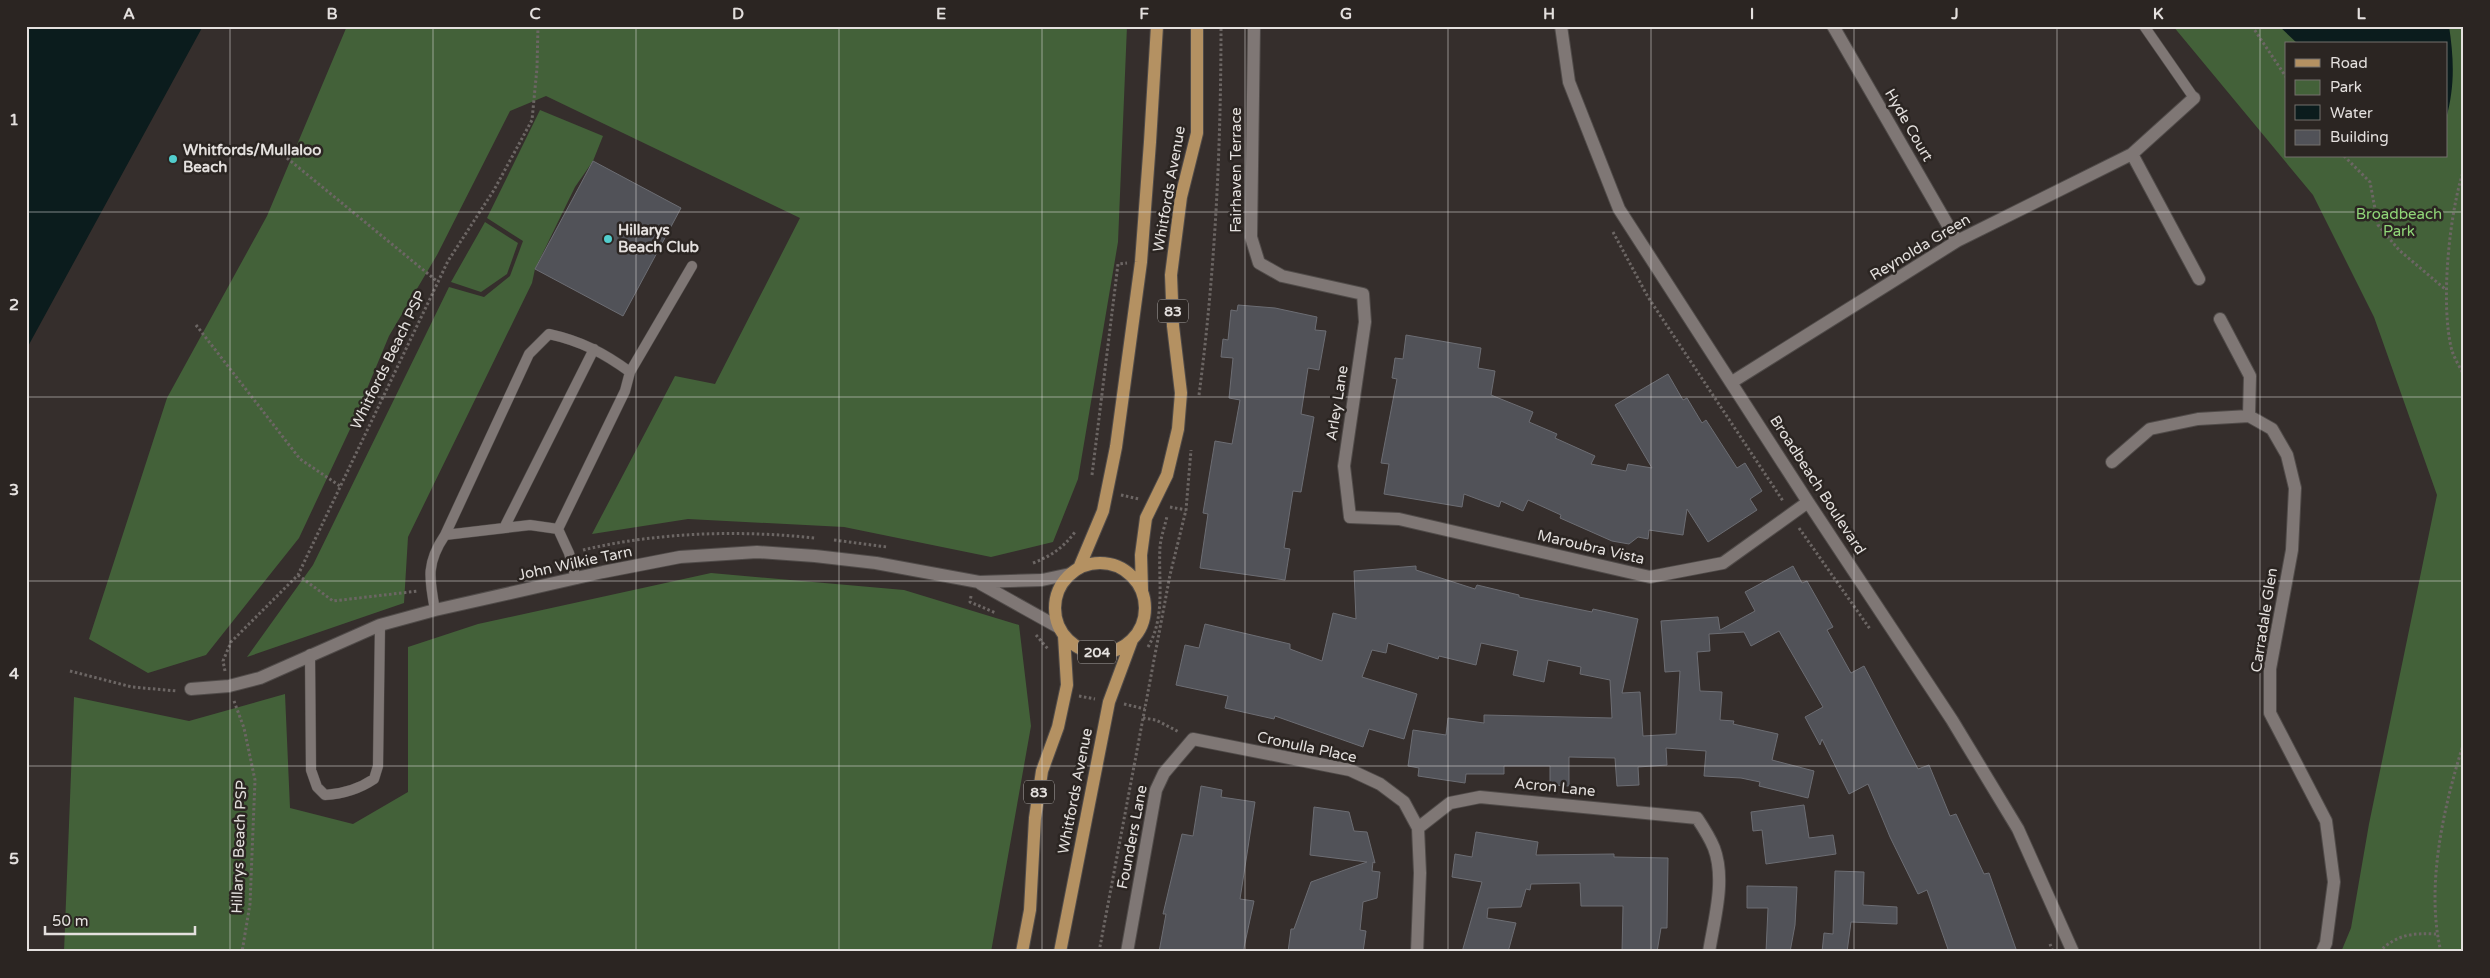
<svg xmlns="http://www.w3.org/2000/svg" width="2490" height="978" viewBox="0 0 2490 978" font-family="'Varela Round',sans-serif">
  <style>
    .green { fill: #436139; fill-rule: evenodd }
    .water { fill: #0b1c1d }
    .building { fill: #515258; stroke: #6c6d73 }
    .lines { fill: none; stroke-linecap: round; stroke-linejoin: round }
    .lane-casing { stroke: #504b49; stroke-width: 11 }
    .street-casing { stroke: #504b49; stroke-width: 14 }
    .primary-casing { stroke: #504b49; stroke-width: 14 }
    .path { stroke: #6c6664; stroke-width: 3; stroke-dasharray: 2.5 2.5; stroke-linecap: butt }
    .lane { stroke: #7f7775; stroke-width: 10 }
    .street { stroke: #7f7775; stroke-width: 12 }
    .primary { stroke: #b49162; stroke-width: 12 }
    .grid { fill: none; stroke: #e4e0de; stroke-width: 1; stroke-opacity: 0.55 }
    .poi-dot { fill: #52cdcd; stroke: #2b2522; stroke-width: 2 }
    .labels { text-anchor: middle; stroke-width: 5; stroke-linejoin: round; paint-order: stroke }
    .shield { fill: #2b2522; stroke: #aca8a6; stroke-width: 1 }
    .shield-label { font-size: 14px; font-weight: bold; fill: #e4e0de }
    .street-label { font-size: 15px; fill: #e4e0de; stroke: #2b2522 }
    .poi-label { font-size: 15px; font-weight: bold; fill: #e4e0de; stroke: #2b2522; text-anchor: start }
    .park-label { font-size: 15px; fill: #90d678; stroke: #2b2522 }
    .neatline { fill: none; stroke: #e4e0de; stroke-width: 2 }
    .grid-label { font-size: 16px; text-anchor: middle; font-weight: bold; fill: #e4e0de }
  </style>
  <rect width="100%" height="100%" fill="#352e2c"/>
  <path class="green" d="M 347,26 L 1127,26 L 1118,242 L 1078,479 L 1053,542 L 991,557 L 844,527 L 688,519 L 592,534 L 675,376 L 715,384 L 800,218 L 546,96 L 510,111 L 437,255 L 389,336 L 351,427 L 299,538 L 206,655 L 148,673 L 89,639 L 167,398 L 267,216 Z
    M 2173,26 L 2464,26 L 2464,952 L 2341,952 L 2351,928 L 2369,824 L 2437,495 L 2374,317 L 2313,195 ZM 2286,44 L 2446,44 L 2446,156 L 2286,156 Z
    M 540,110 L 603,136 L 593,161 L 575,187 L 535,269 L 532,283 L 408,537 L 404,603 L 247,657 L 313,565 L 449,287 L 484,297 L 510,276 L 523,241 L 487,218 Z
    M 485,222 L 518,243 L 507,274 L 481,292 L 451,282 Z
    M 711,573 L 904,590 L 1019,625 L 1031,726 L 991,952 L 64,952 L 74,697 L 189,721 L 285,694 L 290,808 L 353,824 L 408,792 L 408,647 L 478,624 Z"/>
  <path class="water" d="M 26,26 L 203,26 L 26,350 Z
    M 2279,26 L 2449,26 C 2454,59 2455,87 2446,119 L 2446,44 L 2298,44 Z"/>
  <path class="building" d="M 593,161 L 681,208 L 623,316 L 535,269 Z
    M 1238,305 L 1275,308 L 1317,317 L 1315,330 L 1326,331 L 1319,370 L 1308,368 L 1301,414 L 1314,417 L 1301,492 L 1293,491 L 1284,548 L 1290,549 L 1285,580 L 1200,568 L 1208,514 L 1203,513 L 1215,441 L 1232,444 L 1240,400 L 1229,398 L 1233,358 L 1221,357 L 1223,339 L 1228,340 L 1231,310 L 1237,311 Z
    M 1406,335 L 1481,348 L 1478,368 L 1495,371 L 1491,395 L 1533,412 L 1529,422 L 1557,434 L 1555,438 L 1595,456 L 1591,464 L 1626,471 L 1628,464 L 1652,468 L 1615,405 L 1668,374 L 1683,400 L 1687,398 L 1702,423 L 1706,420 L 1737,468 L 1745,463 L 1762,491 L 1750,499 L 1757,510 L 1708,542 L 1687,509 L 1683,535 L 1649,530 L 1648,539 L 1638,537 L 1629,544 L 1612,541 L 1560,518 L 1561,515 L 1528,500 L 1523,511 L 1501,501 L 1499,507 L 1464,494 L 1462,507 L 1384,494 L 1389,464 L 1381,463 L 1397,379 L 1392,378 L 1395,358 L 1403,359 Z
    M 1416,566 L 1416,570 L 1475,589 L 1477,585 L 1519,595 L 1519,597 L 1592,612 L 1593,609 L 1638,619 L 1622,693 L 1640,692 L 1643,736 L 1676,734 L 1680,671 L 1665,672 L 1661,621 L 1718,617 L 1720,630 L 1755,611 L 1745,592 L 1793,566 L 1802,583 L 1807,581 L 1833,627 L 1827,630 L 1851,673 L 1864,666 L 1918,769 L 1929,765 L 1950,816 L 1956,814 L 1984,874 L 1989,873 L 2017,952 L 1949,952 L 1927,890 L 1918,894 L 1890,837 L 1868,784 L 1849,794 L 1822,739 L 1820,745 L 1805,717 L 1823,707 L 1779,631 L 1751,646 L 1744,632 L 1709,634 L 1710,651 L 1697,652 L 1700,691 L 1722,692 L 1720,720 L 1734,721 L 1733,724 L 1778,734 L 1772,760 L 1814,771 L 1808,798 L 1759,786 L 1760,782 L 1741,778 L 1704,776 L 1706,751 L 1666,748 L 1667,765 L 1638,767 L 1639,785 L 1617,786 L 1615,758 L 1569,757 L 1569,786 L 1550,785 L 1550,766 L 1504,766 L 1504,774 L 1466,774 L 1465,783 L 1418,776 L 1419,768 L 1408,766 L 1413,730 L 1446,735 L 1448,718 L 1484,723 L 1484,715 L 1612,718 L 1610,680 L 1580,674 L 1581,667 L 1548,660 L 1544,682 L 1513,675 L 1518,651 L 1481,643 L 1476,665 L 1439,656 L 1438,659 L 1388,643 L 1386,653 L 1372,650 L 1362,677 L 1417,694 L 1404,739 L 1369,729 L 1363,747 L 1275,716 L 1274,719 L 1225,708 L 1228,696 L 1176,685 L 1185,645 L 1199,648 L 1205,624 L 1290,644 L 1290,649 L 1322,661 L 1333,613 L 1356,619 L 1354,571 Z
    M 1201,786 L 1222,790 L 1221,797 L 1255,802 L 1240,899 L 1254,901 L 1243,952 L 1159,952 L 1166,914 L 1163,914 L 1182,834 L 1193,836 Z
    M 1804,805 L 1809,838 L 1833,835 L 1836,854 L 1766,864 L 1762,830 L 1753,831 L 1751,812 Z
    M 1314,807 L 1349,812 L 1354,831 L 1367,832 L 1375,863 L 1373,862 L 1372,871 L 1380,872 L 1377,898 L 1363,902 L 1360,930 L 1366,931 L 1363,952 L 1288,952 L 1291,929 L 1294,929 L 1311,882 L 1367,862 L 1310,855 Z
    M 1476,832 L 1538,842 L 1536,855 L 1614,854 L 1614,857 L 1668,858 L 1667,928 L 1661,928 L 1657,952 L 1622,952 L 1623,906 L 1581,906 L 1580,883 L 1531,884 L 1530,890 L 1526,889 L 1521,907 L 1488,908 L 1487,918 L 1516,923 L 1508,952 L 1462,952 L 1482,882 L 1452,877 L 1455,854 L 1472,857 Z
    M 1835,871 L 1864,872 L 1863,905 L 1897,907 L 1897,924 L 1851,922 L 1847,952 L 1822,952 L 1824,933 L 1833,934 Z
    M 1747,886 L 1797,887 L 1795,925 L 1790,952 L 1766,952 L 1768,908 L 1747,908 Z"/>
  <g class="lines">
    <g class="lane-casing">
      <path id="lane" d="M 2144,26 L 2194,98
        M 630,372 L 692,266
        M 504,528 L 594,349
        M 445,535 L 529,354 L 549,334 C 581,341 604,353 630,372 L 625,391 L 558,529
        M 435,610 C 429,578 426,563 445,535 L 530,525 L 558,529 L 569,553 L 576,579
        M 310,654 L 311,770 L 317,787 L 325,795 C 344,794 359,789 374,779 L 378,766 L 380,625"/>
    </g>
    <g class="street-casing">
      <path id="street" d="M 1254,26 L 1251,237 L 1259,263 L 1282,276 L 1363,294 L 1365,322 L 1344,466 L 1350,517 L 1399,519 L 1650,577 L 1723,563 L 1808,502
        M 1561,26 L 1569,82 L 1619,209 L 1808,502 L 1952,720 L 2018,829 L 2073,952
        M 1833,26 L 1957,241
        M 2132,154 L 2199,279
        M 2220,319 L 2250,376 L 2249,416
        M 1732,382 L 1957,241 L 2132,154 L 2194,98
        M 2112,462 L 2150,429 L 2198,419 L 2249,416 L 2272,429 L 2287,455 L 2295,488 L 2292,550 L 2270,669 L 2270,713 L 2326,821 L 2334,882 L 2326,943 L 2322,952
        M 981,584 L 1058,627
        M 191,689 L 229,686 L 260,678 L 380,625 L 435,610 L 603,572 L 680,557 L 757,552 L 815,556 L 876,563 L 979,582 L 1042,580 L 1070,574
        M 1418,828 L 1450,803 L 1480,797 L 1697,818 C 1703,827 1710,838 1714,848 C 1726,880 1714,920 1709,952
        M 1127,952 L 1156,790 L 1164,773 L 1193,739 L 1350,770 L 1380,784 L 1404,802 L 1418,828 L 1420,873 L 1417,952"/>
    </g>
    <g class="primary-casing">
      <path id="primary" d="M1055 608a45 45 0 1 1 90 0a45 45 0 1 1-90 0Z
        M 1079,568 L 1103,511 L 1116,447 L 1141,262 L 1150,142 L 1157,26
        M 1142,590 L 1141,555 L 1146,518 L 1167,475 L 1178,429 L 1181,393 L 1173,326 L 1171,275 L 1181,197 L 1197,133 L 1197,26
        M 1022,952 L 1030,910 L 1035,818 L 1042,771 L 1058,727 L 1067,685 L 1064,636
        M 1060,952 L 1109,702 L 1132,640"/>
    </g>
    <path class="path" d="M 2252,26 L 2286,77
      M 2344,156 L 2370,182 L 2378,225 L 2399,250 L 2445,289
      M 287,158 L 438,282
      M 2464,169 C 2449,213 2440,306 2452,351 C 2455,359 2460,368 2464,375
      M 1613,232 L 1648,297 L 1783,501
      M 196,325 L 300,459 L 340,486
      M 1199,395 C 1215,272 1221,150 1221,26
      M 1092,475 L 1118,264 L 1127,263
      M 1121,495 L 1139,499
      M 1170,507 L 1186,510
      M 1799,528 L 1870,629
      M 834,540 L 887,547
      M 583,550 C 658,532 739,530 815,538
      M 1033,563 C 1051,556 1063,548 1075,532
      M 298,575 L 333,601 L 418,591
      M 971,596 L 970,602 L 996,613
      M 1036,635 L 1048,649
      M 1148,647 C 1166,616 1158,580 1160,547 C 1161,536 1165,526 1167,516
      M 70,671 L 132,687 L 177,691
      M 225,671 L 223,661 L 231,642 L 298,575 L 448,261 L 494,190 L 532,120 L 537,68 L 538,26
      M 1079,696 L 1095,699
      M 234,701 L 244,728 L 255,780 L 250,904 L 242,952
      M 1124,704 L 1145,709
      M 1143,718 L 1156,720 L 1179,732
      M 2050,944 L 2053,952
      M 1099,952 L 1170,575 L 1186,510 L 1191,450
      M 2379,952 C 2397,934 2413,933 2436,934
      M 2441,952 C 2425,886 2444,805 2464,742"/>
    <use href="#lane" class="lane"/>
    <use href="#street" class="street"/>
    <use href="#primary" class="primary"/>
  </g>
  <path class="grid" d="M 230,26 L 230,952M 433,26 L 433,952M 636,26 L 636,952M 839,26 L 839,952M 1042,26 L 1042,952M 1245,26 L 1245,952M 1448,26 L 1448,952M 1651,26 L 1651,952M 1854,26 L 1854,952M 2057,26 L 2057,952M 2260,26 L 2260,952M 26,212 L 2464,212M 26,397 L 2464,397M 26,581 L 2464,581M 26,766 L 2464,766"/>
  <g class="poi-dot">
    <circle cx="173" cy="159" r="5"/>
    <circle cx="608" cy="239" r="5"/>
  </g>
  <g class="labels">
    <g class="shield">
      <rect x="1158" y="299.5" width="30" height="23" rx="4"/>
      <rect x="1078" y="640.5" width="38" height="23" rx="4"/>
      <rect x="1024" y="780.5" width="30" height="23" rx="4"/>
    </g>
    <g class="shield-label">
      <text x="1173" y="316">83</text>
      <text x="1097" y="657">204</text>
      <text x="1039" y="797">83</text>
    </g>
    <g class="street-label">
      <text transform="translate(1909 125) rotate(60)" y="5">Hyde Court</text>
      <text transform="translate(1236 170) rotate(-90)" y="5">Fairhaven Terrace</text>
      <text transform="translate(1169 189) rotate(-80)" y="5">Whitfords Avenue</text>
      <text transform="translate(1920 247) rotate(-31)" y="5">Reynolda Green</text>
      <text transform="translate(388 360) rotate(-64)" y="5">Whitfords Beach PSP</text>
      <text transform="translate(1337 403) rotate(-81)" y="5">Arley Lane</text>
      <text transform="translate(1818 485) rotate(57)" y="5">Broadbeach Boulevard</text>
      <text transform="translate(1591 547) rotate(13)" y="5">Maroubra Vista</text>
      <text transform="translate(575 563) rotate(-12)" y="5">John Wilkie Tarn</text>
      <text transform="translate(2264 620) rotate(-81)" y="5">Carradale Glen</text>
      <text transform="translate(1307 747) rotate(12)" y="5">Cronulla Place</text>
      <text transform="translate(1555 787) rotate(6)" y="5">Acron Lane</text>
      <text transform="translate(1075 791) rotate(-79)" y="5">Whitfords Avenue</text>
      <text transform="translate(1132 837) rotate(-79)" y="5">Founders Lane</text>
      <text transform="translate(239 847) rotate(-88)" y="5">Hillarys Beach PSP</text>
    </g>
    <g class="poi-label">
      <text x="183" y="155">Whitfords/Mullaloo<tspan x="183" dy="17">Beach</tspan></text>
      <text x="618" y="235">Hillarys<tspan x="618" dy="17">Beach Club</tspan></text>
    </g>
    <g class="park-label">
      <text x="2399" y="219">Broadbeach<tspan x="2399" dy="17">Park</tspan></text>
    </g>
  </g>
  <rect width="2490" height="978" fill="none" stroke="#2b2522" stroke-width="55"/>
  <rect x="2285" y="42" width="162" height="115" fill="#2b2522" stroke="#75706d"/>
  <rect x="2295" y="59" width="25" height="8" fill="#b49162" stroke="#75706d"/>
  <text x="2330" y="68" font-size="15" fill="#e4e0de">Road</text>
  <rect x="2295" y="80" width="25" height="15" fill="#436139" stroke="#75706d"/>
  <text x="2330" y="92" font-size="15" fill="#e4e0de">Park</text>
  <rect x="2295" y="105" width="25" height="15" fill="#0b1c1d" stroke="#75706d"/>
  <text x="2330" y="118" font-size="15" fill="#e4e0de">Water</text>
  <rect x="2295" y="130" width="25" height="15" fill="#515258" stroke="#75706d"/>
  <text x="2330" y="142" font-size="15" fill="#e4e0de">Building</text>
  <path d="M45 926v8h150v-8" fill="none" stroke="#e4e0de" stroke-width="2.5"/>
  <text x="52" y="926" font-size="15" fill="#e4e0de" stroke="#2b2522" stroke-width="4" paint-order="stroke">50 m</text>
  <rect x="28" y="28" width="2434" height="922" class="neatline"/>
  <g class="grid-label">
    <text x="129" y="19">A</text>
    <text x="332" y="19">B</text>
    <text x="535" y="19">C</text>
    <text x="738" y="19">D</text>
    <text x="941" y="19">E</text>
    <text x="1144" y="19">F</text>
    <text x="1346" y="19">G</text>
    <text x="1549" y="19">H</text>
    <text x="1752" y="19">I</text>
    <text x="1955" y="19">J</text>
    <text x="2158" y="19">K</text>
    <text x="2361" y="19">L</text>
    <text x="14" y="125">1</text>
    <text x="14" y="310">2</text>
    <text x="14" y="495">3</text>
    <text x="14" y="679">4</text>
    <text x="14" y="864">5</text>
  </g>
</svg>
